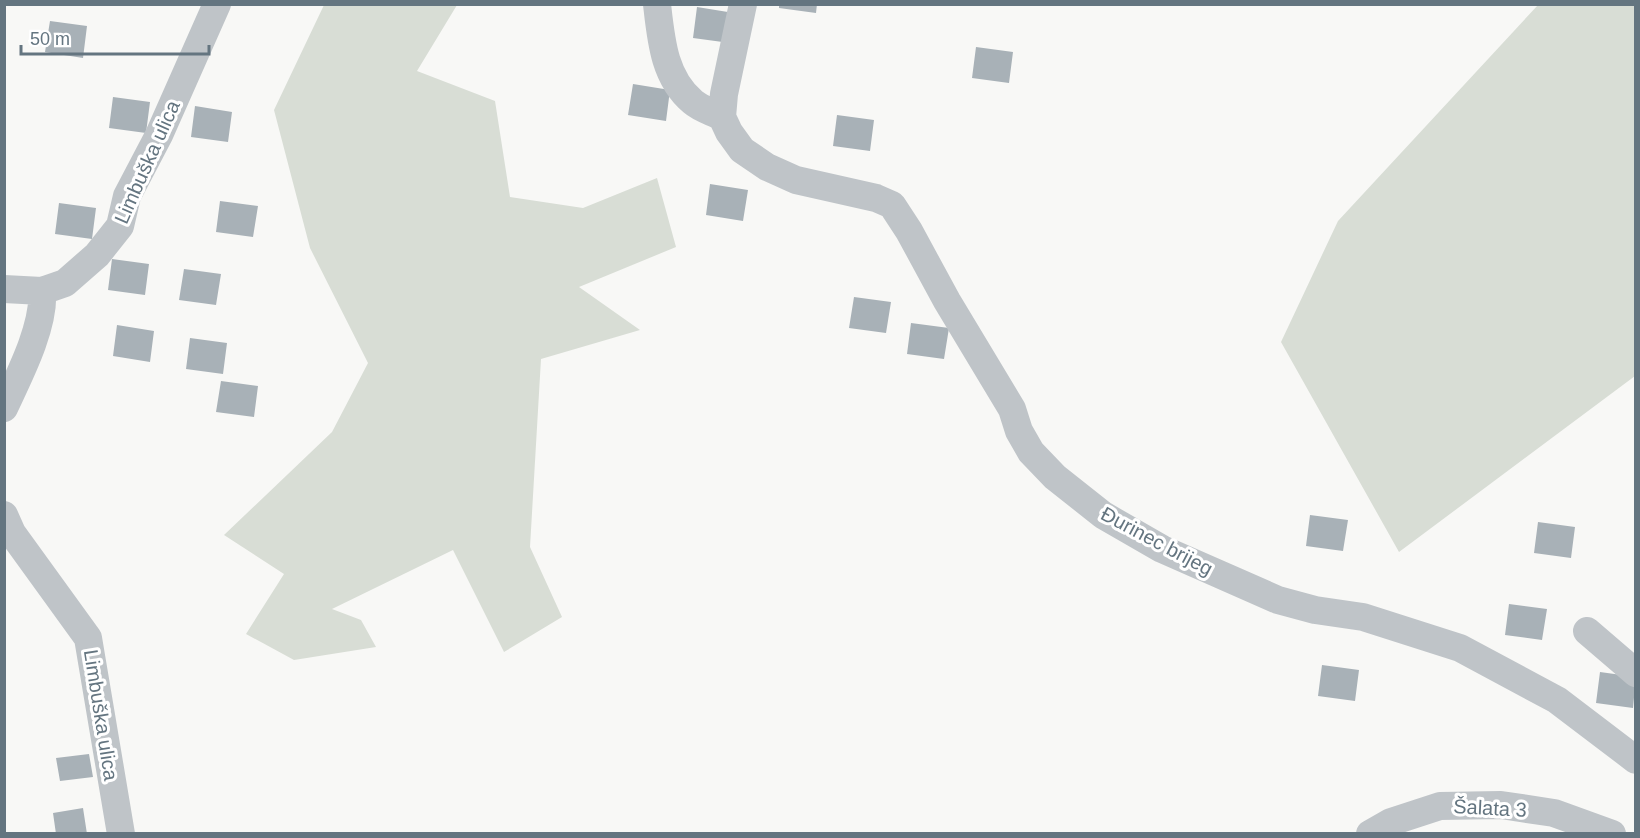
<svg xmlns="http://www.w3.org/2000/svg" width="1640" height="838" viewBox="0 0 1640 838" font-family="Arial,sans-serif">
  <style>
    .green { fill: #d8ddd5 }
    .building { fill: #a8b1b7 }
    .lines { fill: none; stroke-linecap: round; stroke-linejoin: round }
    .minor { stroke: #bfc4c8; stroke-width: 28 }
    .labels { text-anchor: middle; stroke-width: 6; stroke-linejoin: round; paint-order: stroke }
    .street-label { font-size: 20px; fill: #647580; stroke: #fff }
  </style>
  <rect width="100%" height="100%" fill="#f8f8f6"/>
  <path class="green" d="M 324,5 L 457,5 L 417,71 L 495,101 L 510,197 L 583,208 L 657,178 L 676,247 L 579,287 L 640,330 L 541,359 L 530,547 L 562,617 L 504,652 L 453,550 L 332,609 L 361,620 L 376,647 L 294,660 L 246,634 L 284,574 L 224,535 L 332,432 L 368,363 L 310,248 L 274,110 Z
    M 1538,5 L 1635,5 L 1635,376 L 1399,552 L 1281,342 L 1338,221 Z"/>
  <path class="building" d="M 779,4 L 817,4 L 816,13 L 779,8 Z
    M 697,7 L 734,13 L 730,43 L 693,38 Z
    M 50,21 L 87,26 L 83,58 L 45,52 Z
    M 976,47 L 1013,52 L 1009,83 L 972,78 Z
    M 633,84 L 670,90 L 666,121 L 628,115 Z
    M 113,97 L 150,102 L 146,133 L 109,128 Z
    M 195,106 L 232,112 L 228,142 L 191,137 Z
    M 837,115 L 874,120 L 870,151 L 833,146 Z
    M 710,184 L 748,190 L 743,221 L 706,215 Z
    M 220,201 L 258,206 L 253,237 L 216,232 Z
    M 59,203 L 96,208 L 92,239 L 55,234 Z
    M 112,259 L 149,264 L 145,295 L 108,290 Z
    M 184,269 L 221,274 L 216,305 L 179,300 Z
    M 854,297 L 891,302 L 886,333 L 849,328 Z
    M 911,323 L 949,328 L 944,359 L 907,354 Z
    M 117,325 L 154,331 L 150,362 L 113,356 Z
    M 190,338 L 227,343 L 223,374 L 186,369 Z
    M 221,381 L 258,386 L 254,417 L 216,412 Z
    M 1310,515 L 1348,520 L 1343,551 L 1306,546 Z
    M 1538,522 L 1575,527 L 1571,558 L 1534,553 Z
    M 1509,604 L 1547,609 L 1542,640 L 1505,635 Z
    M 1322,665 L 1359,670 L 1355,701 L 1318,696 Z
    M 1600,672 L 1636,677 L 1633,708 L 1596,703 Z
    M 89,754 L 93,777 L 60,781 L 56,758 Z
    M 83,808 L 87,834 L 56,834 L 53,813 Z"/>
  <g class="lines">
    <path class="minor" d="M 657,4 C 661,40 664,78 693,102 C 701,109 713,112 722,117
      M 743,4 L 724,94 L 722,117 L 729,132 L 742,150 L 767,167 L 796,180 L 876,198 L 892,205 L 909,231 L 947,301 L 1012,409 L 1019,431 L 1031,452 L 1055,477 L 1103,515 L 1162,549 L 1278,600 L 1315,610 L 1363,617 L 1460,648 L 1557,700 L 1636,760
      M 4,289 L 42,291 C 45,326 19,376 4,408
      M 42,291 L 65,283 L 97,255 L 120,226 L 127,196 L 159,135 L 217,4
      M 4,515 L 12,533 L 88,638 L 121,834
      M 1587,631 L 1636,673
      M 1370,834 L 1391,822 L 1440,806 L 1501,805 L 1554,813 L 1612,834"/>
  </g>
  <g class="labels">
    <g class="street-label">
      <text transform="translate(147 162) rotate(-66)" y="7">Limbuška ulica</text>
      <text transform="translate(1157 541) rotate(28)" y="7">Đurinec brijeg</text>
      <text transform="translate(101 715) rotate(81)" y="7">Limbuška ulica</text>
      <text transform="translate(1490 808) rotate(3)" y="7">Šalata 3</text>
    </g>
  </g>
  <rect width="1640" height="838" fill="none" stroke="#647580" stroke-width="12"/>
  <path d="M21 45v9h188v-9" fill="none" stroke="#647580" stroke-width="3"/>
  <text x="30" y="45" font-size="18" fill="#647580" stroke="#ffffff" stroke-width="4.5" paint-order="stroke">50 m</text>
</svg>
